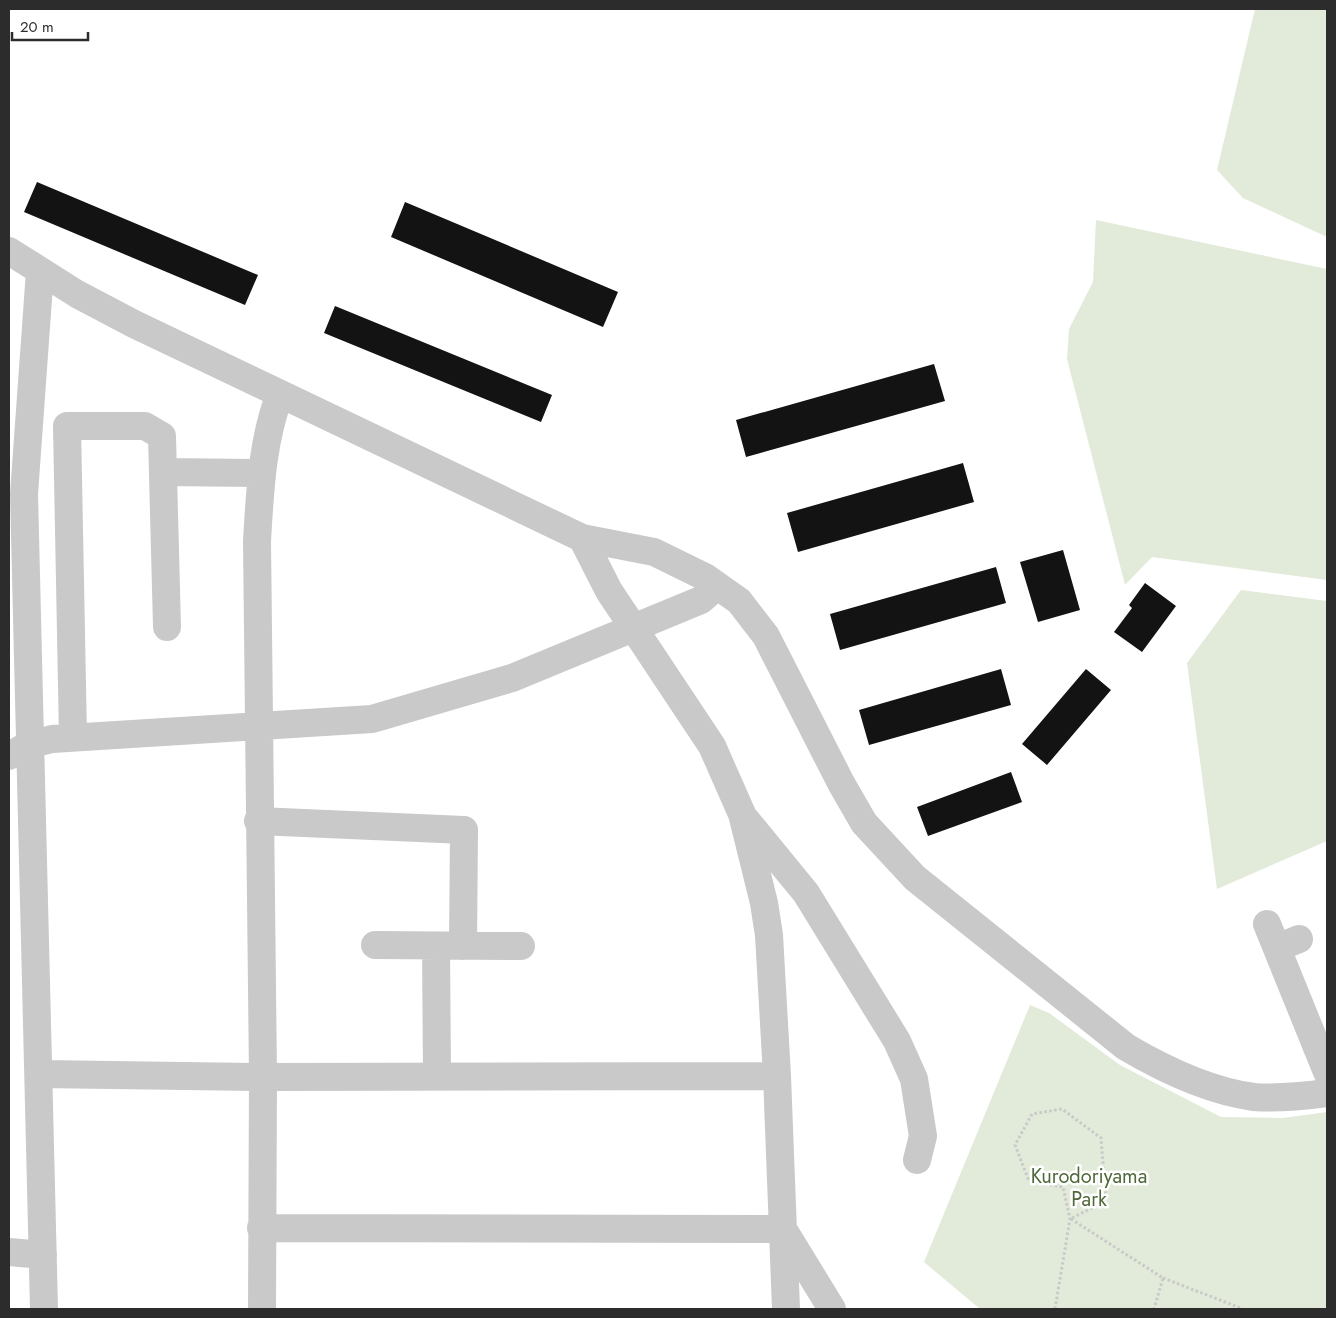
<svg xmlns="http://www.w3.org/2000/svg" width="1336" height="1318" viewBox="0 0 1336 1318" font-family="Jost,sans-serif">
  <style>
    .green { fill: #e2ead9 }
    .building { fill: #131313 }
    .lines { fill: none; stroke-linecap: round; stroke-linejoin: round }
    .path { stroke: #c9c9c9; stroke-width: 3; stroke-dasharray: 2.5 2.5; stroke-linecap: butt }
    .minor { stroke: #c9c9c9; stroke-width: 28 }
    .labels { text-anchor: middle; stroke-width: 5; stroke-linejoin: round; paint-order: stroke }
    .park-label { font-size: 20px; fill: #4f6839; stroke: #fff }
  </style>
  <rect width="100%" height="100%" fill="#fff"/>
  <path class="green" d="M 1255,9 L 1327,9 L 1327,237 L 1243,198 L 1217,170 Z
    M 1096,220 L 1327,269 L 1327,580 L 1152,557 L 1125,585 L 1067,359 L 1069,329 L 1093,282 Z
    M 1241,590 L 1327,601 L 1327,841 L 1217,889 L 1187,663 Z
    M 1030,1005 L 1049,1013 L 1120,1065 L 1221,1117 L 1283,1118 L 1327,1112 L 1327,1309 L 980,1309 L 924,1262 Z"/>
  <path class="building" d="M 37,182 L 258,275 L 245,305 L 24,212 Z
    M 405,202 L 618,292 L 603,327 L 391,237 Z
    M 335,306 L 552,395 L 541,422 L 324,333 Z
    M 934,364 L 945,401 L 746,457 L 736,420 Z
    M 963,463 L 974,502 L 798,552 L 787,513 Z
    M 1063,550 L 1080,610 L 1038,622 L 1020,562 Z
    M 996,567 L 1006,603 L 840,650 L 830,614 Z
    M 1145,583 L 1176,606 L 1142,652 L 1114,632 L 1132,608 L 1129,605 Z
    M 1001,669 L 1011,705 L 869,745 L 859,710 Z
    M 1086,669 L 1111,690 L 1047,765 L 1022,744 Z
    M 1011,772 L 1022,802 L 928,836 L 917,807 Z"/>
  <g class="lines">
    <path class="path" d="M 1071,1219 L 1163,1278 L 1154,1309
      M 1163,1278 L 1243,1309
      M 1055,1309 L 1070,1219 L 1063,1187 L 1029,1181 L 1015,1145 L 1032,1114 L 1062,1109 L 1101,1138 L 1106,1201 L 1070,1219"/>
    <path class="minor" d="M 9,251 L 77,294 L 134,324 L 582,538 L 654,552 L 705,577 L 739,601 L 766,636 L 841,783 L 864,823 L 915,878 L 1126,1047 C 1165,1070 1209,1091 1254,1097 C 1278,1099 1304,1096 1327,1093
      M 40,271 L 24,494 L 44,1309
      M 163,472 L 261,473
      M 582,538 L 609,591 L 712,746 L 742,814 L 764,903 L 769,935 L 777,1076 L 786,1309
      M 73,737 L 67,426 L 145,426 L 162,436 L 167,627
      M 9,756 L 28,745 L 52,739 L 372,719 L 512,678 L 701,600 L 717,586
      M 258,821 L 464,830 L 463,946
      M 747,821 L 806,893 L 897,1041 L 914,1079 L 923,1136 L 917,1160
      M 1267,924 L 1327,1072
      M 375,945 L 521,946
      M 436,946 L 437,1076
      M 1277,948 L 1299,939
      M 40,1074 L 263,1077 L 777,1076
      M 261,1228 L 783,1229 L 832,1309
      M 9,1252 L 43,1255
      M 262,1309 L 263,1077 L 257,541 C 260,491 262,441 280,394"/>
  </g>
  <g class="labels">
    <g class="park-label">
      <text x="1089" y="1183">Kurodoriyama<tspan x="1089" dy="23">Park</tspan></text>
    </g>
  </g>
  <rect width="1336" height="1318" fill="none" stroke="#2c2c2c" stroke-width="20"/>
  <path d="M12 32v8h76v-8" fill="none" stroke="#2c2c2c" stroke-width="2.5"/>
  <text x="20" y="32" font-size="15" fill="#2c2c2c" stroke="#ffffff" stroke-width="4" paint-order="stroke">20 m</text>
</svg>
